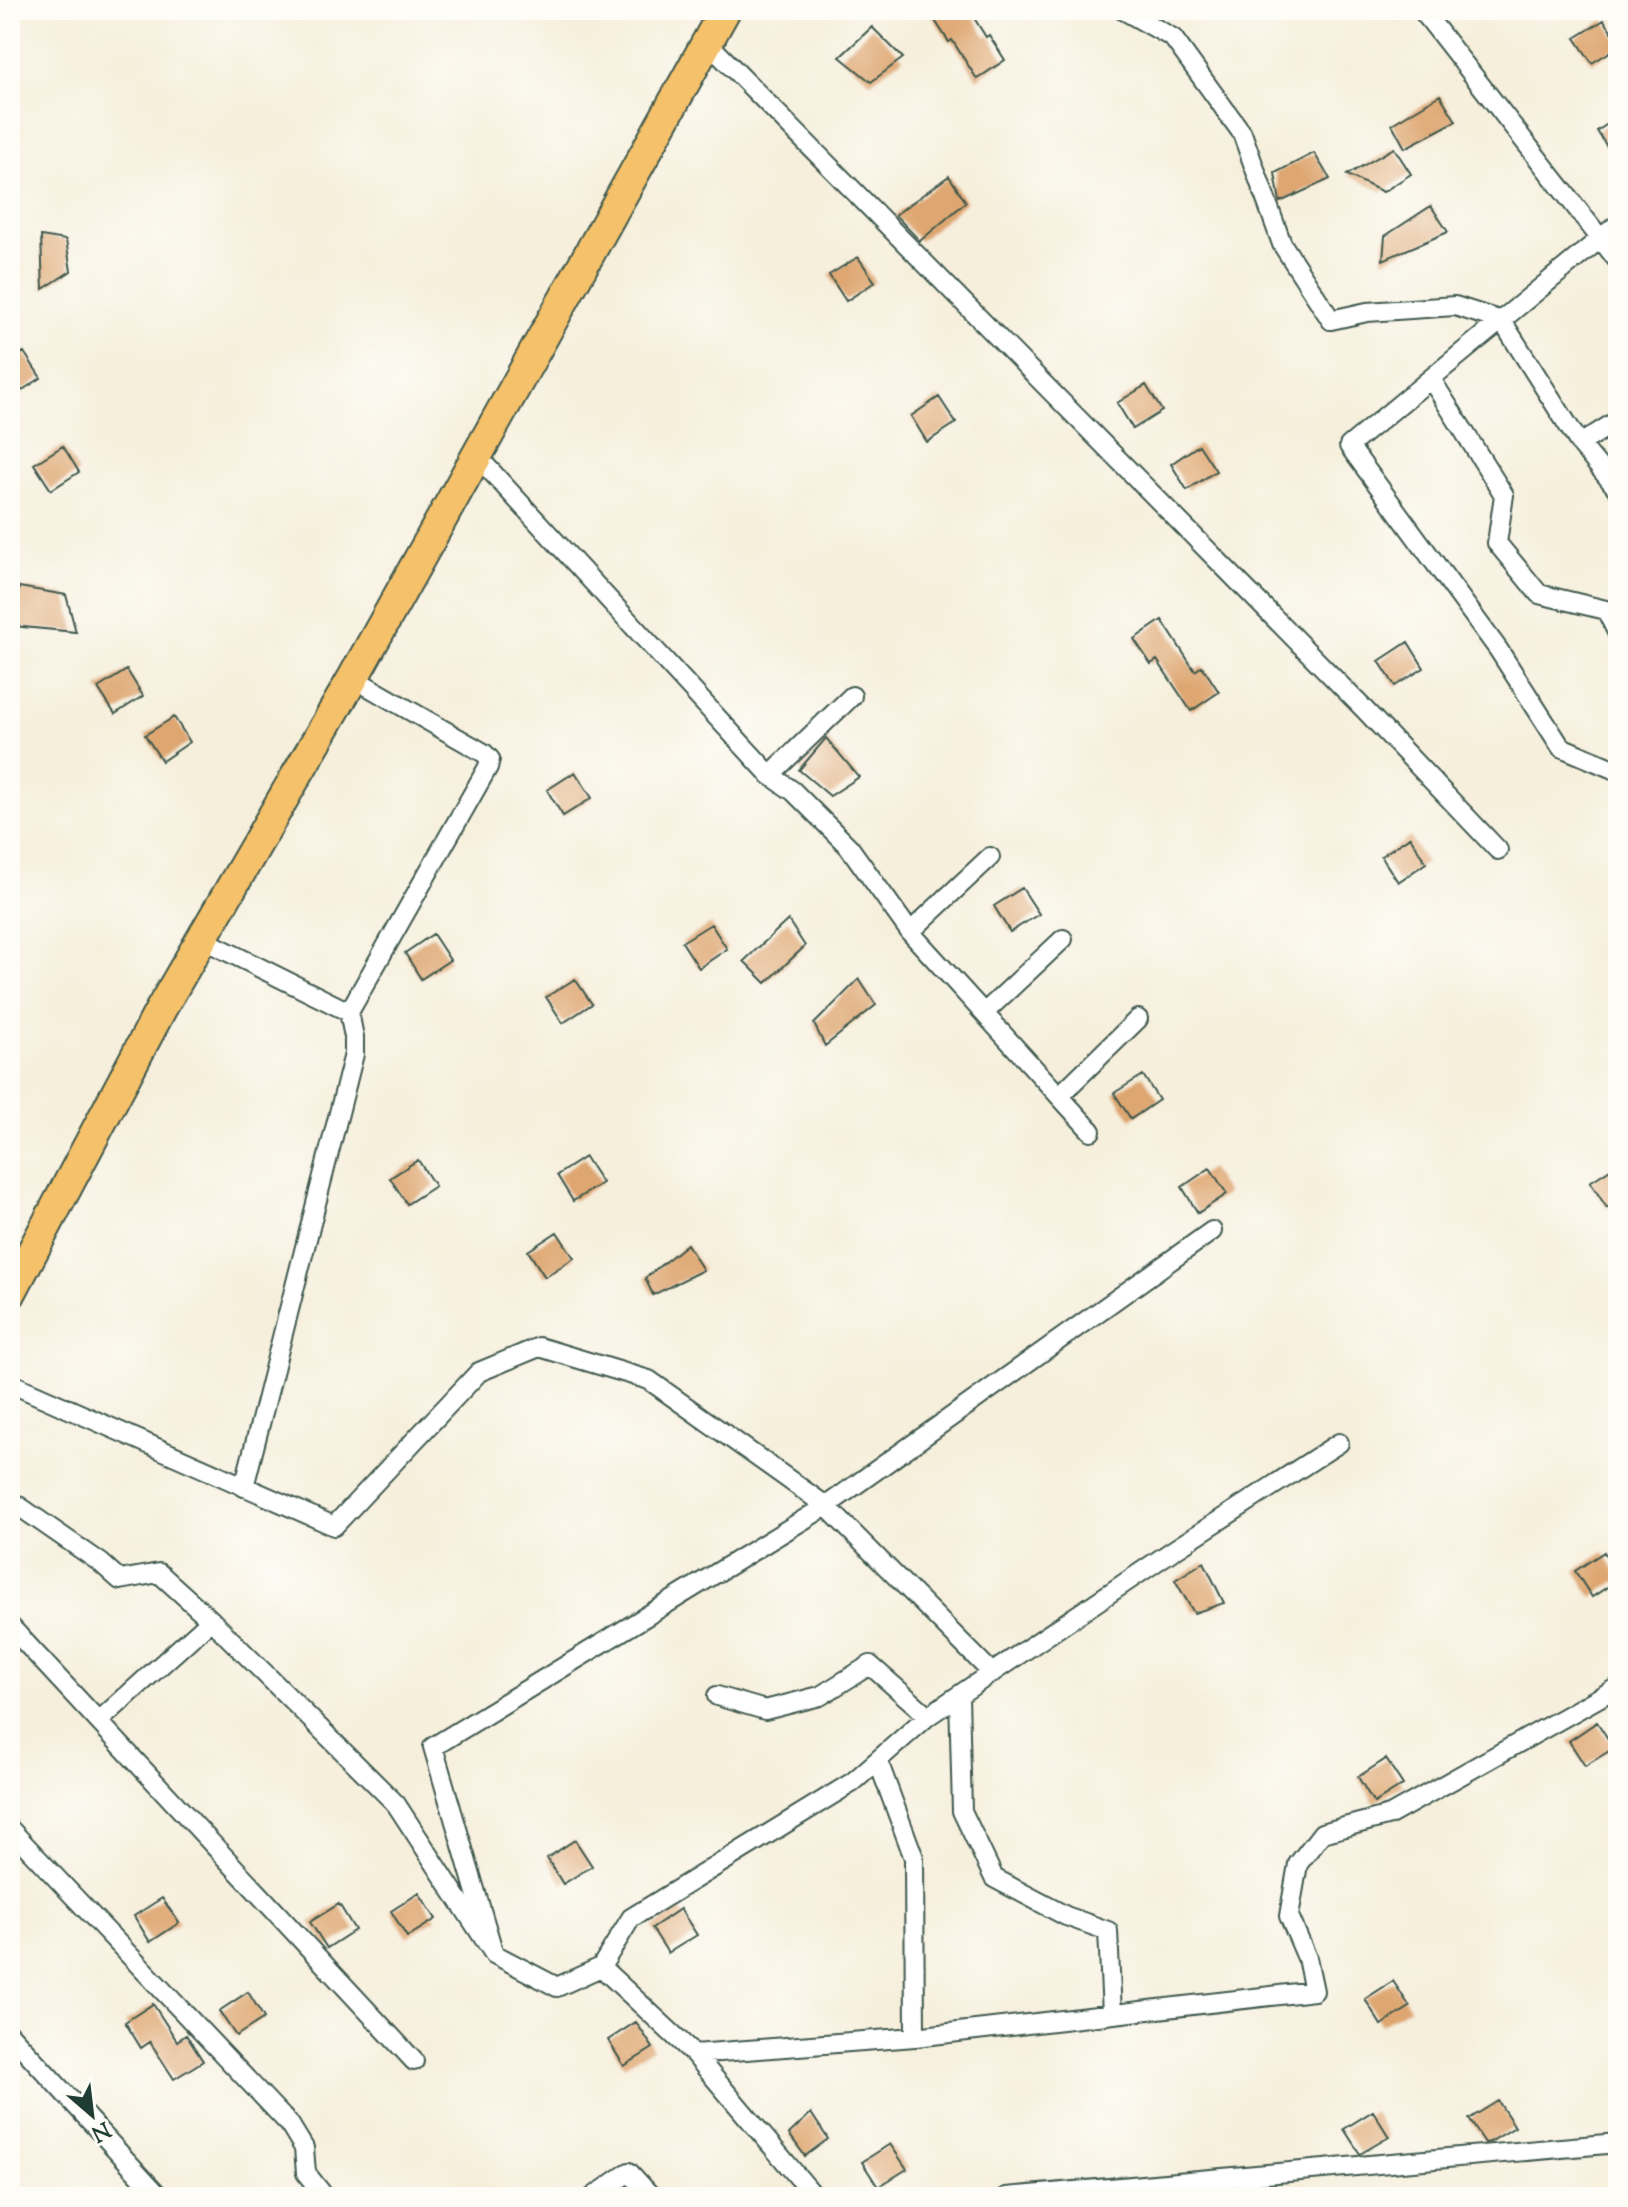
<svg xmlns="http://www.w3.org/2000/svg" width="1628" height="2207" viewBox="0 0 1628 2207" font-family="'Sorts Mill Goudy',serif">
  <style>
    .building { fill: #dea670 }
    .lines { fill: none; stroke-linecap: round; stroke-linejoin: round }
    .street-casing { stroke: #3f584d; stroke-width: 22 }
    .primary-casing { stroke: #3f584d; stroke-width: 34 }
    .street { stroke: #fff; stroke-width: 18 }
    .primary { stroke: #f5c16b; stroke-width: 30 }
  </style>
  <rect width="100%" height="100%" fill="#fdfcf7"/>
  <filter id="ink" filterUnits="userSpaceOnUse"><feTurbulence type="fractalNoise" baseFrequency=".0125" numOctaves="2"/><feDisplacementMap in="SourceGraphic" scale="16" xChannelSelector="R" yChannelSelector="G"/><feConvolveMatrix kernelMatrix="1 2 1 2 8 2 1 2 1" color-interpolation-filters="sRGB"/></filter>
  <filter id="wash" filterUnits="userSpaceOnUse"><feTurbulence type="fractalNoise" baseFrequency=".006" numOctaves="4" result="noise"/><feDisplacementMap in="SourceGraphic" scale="32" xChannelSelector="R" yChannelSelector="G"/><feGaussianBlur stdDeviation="1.8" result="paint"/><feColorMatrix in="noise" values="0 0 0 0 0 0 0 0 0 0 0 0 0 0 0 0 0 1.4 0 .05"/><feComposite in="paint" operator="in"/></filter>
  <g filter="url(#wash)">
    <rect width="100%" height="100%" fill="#f6efdc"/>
    <g id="blocks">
      <path class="building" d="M 942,10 L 969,10 L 986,37 L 989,35 L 1005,60 L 977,79 L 952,40 L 949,42 L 932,16 Z
        M 1604,20 L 1618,41 L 1618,47 L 1592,63 L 1575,38 Z
        M 872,27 L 903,58 L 871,82 L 840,57 Z
        M 1440,95 L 1456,121 L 1405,148 L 1392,124 Z
        M 1618,117 L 1618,164 L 1597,131 Z
        M 1394,148 L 1411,174 L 1383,192 L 1347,175 Z
        M 1314,153 L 1330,179 L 1280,202 L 1275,173 Z
        M 949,176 L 966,202 L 920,241 L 895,215 Z
        M 1431,206 L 1448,232 L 1383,260 L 1385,236 Z
        M 41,236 L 66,240 L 71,271 L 43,289 Z
        M 858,257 L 875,282 L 846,301 L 829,275 Z
        M 24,352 L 41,378 L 10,398 L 10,361 Z
        M 1146,385 L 1162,411 L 1133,429 L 1117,403 Z
        M 939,397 L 956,423 L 927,442 L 911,416 Z
        M 1199,445 L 1216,471 L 1187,490 L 1171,464 Z
        M 63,446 L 79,472 L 51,490 L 34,464 Z
        M 19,587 L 66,595 L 76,632 L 13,626 Z
        M 1162,620 L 1195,671 L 1202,666 L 1219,692 L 1191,711 L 1157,660 L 1151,664 L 1134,639 Z
        M 1408,642 L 1424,668 L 1395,686 L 1379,661 Z
        M 127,670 L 143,696 L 115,714 L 98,688 Z
        M 174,717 L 190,742 L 162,761 L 145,735 Z
        M 826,738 L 859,777 L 830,796 L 799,770 Z
        M 575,772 L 592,798 L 563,816 L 547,790 Z
        M 1410,837 L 1426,863 L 1398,882 L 1381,856 Z
        M 1022,888 L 1039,914 L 1010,932 L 994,906 Z
        M 788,920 L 805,946 L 766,983 L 744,961 Z
        M 711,924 L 727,949 L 699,968 L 682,942 Z
        M 433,934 L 450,960 L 421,979 L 405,953 Z
        M 575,979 L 592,1004 L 563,1023 L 546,997 Z
        M 859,979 L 876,1005 L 825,1046 L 814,1024 Z
        M 1143,1075 L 1159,1100 L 1131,1119 L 1114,1093 Z
        M 585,1157 L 602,1183 L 573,1201 L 557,1175 Z
        M 418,1160 L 435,1186 L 407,1204 L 390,1178 Z
        M 1618,1164 L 1618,1201 L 1607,1208 L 1590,1182 Z
        M 1210,1168 L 1227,1194 L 1198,1213 L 1182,1187 Z
        M 557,1232 L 574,1258 L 545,1277 L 528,1251 Z
        M 687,1244 L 703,1270 L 653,1295 L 645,1278 Z
        M 1604,1552 L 1618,1575 L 1618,1580 L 1592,1597 L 1575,1571 Z
        M 1204,1562 L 1224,1603 L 1194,1613 L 1175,1580 Z
        M 1597,1722 L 1614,1748 L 1585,1766 L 1569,1741 Z
        M 1386,1759 L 1403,1785 L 1374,1803 L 1358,1777 Z
        M 575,1840 L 592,1866 L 563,1884 L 547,1858 Z
        M 419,1893 L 436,1919 L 407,1937 L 391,1911 Z
        M 162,1898 L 179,1923 L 150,1942 L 134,1916 Z
        M 339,1904 L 355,1930 L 327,1948 L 310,1922 Z
        M 680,1909 L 697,1935 L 668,1953 L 652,1928 Z
        M 1393,1981 L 1410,2007 L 1381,2025 L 1365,1999 Z
        M 248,1992 L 264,2018 L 236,2036 L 219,2011 Z
        M 153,2004 L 177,2041 L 186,2035 L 203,2061 L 174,2079 L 150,2042 L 141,2048 L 125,2022 Z
        M 636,2022 L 653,2048 L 624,2066 L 608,2040 Z
        M 1498,2101 L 1515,2127 L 1490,2142 L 1485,2143 L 1469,2119 Z
        M 1373,2111 L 1389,2137 L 1360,2154 L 1344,2129 Z
        M 811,2113 L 828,2139 L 805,2156 L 789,2134 Z
        M 890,2144 L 907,2169 L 878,2187 L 862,2162 Z"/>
    </g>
  </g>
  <g filter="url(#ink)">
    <use href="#blocks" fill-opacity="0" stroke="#3f584d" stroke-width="2"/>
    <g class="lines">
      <g class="street-casing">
        <path id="street" d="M 1123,10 L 1173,38 L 1242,133 L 1282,244 L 1331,320 L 1367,312 L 1455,306 L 1502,321 L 1580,444
          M 1422,10 L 1618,261
          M 707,42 L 1364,709 L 1498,850
          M 1618,224 L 1349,446 L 1498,649 L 1561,747 L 1618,771
          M 1431,379 L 1504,495 L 1497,543 L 1539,594 L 1606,610 L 1618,634
          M 1618,420 L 1580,444 L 1618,490
          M 477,456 L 770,775 L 793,791 L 849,847 L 910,932 L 1091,1131
          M 770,775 L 852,696
          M 910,932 L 990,857
          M 202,939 L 349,1012
          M 984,1013 L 1063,939
          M 1059,1096 L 1138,1019
          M 10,1383 L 334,1526 L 479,1372 L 539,1347 L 649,1380 L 826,1506 L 992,1673
          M 244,1487 L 354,1054 L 354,1037 L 349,1012 L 488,767 L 490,759 L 484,753 L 353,678
          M 10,1500 L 101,1563 L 120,1580 L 159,1573 L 211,1620 L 99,1721
          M 211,1620 L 396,1804 L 494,1954 L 557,1987 L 601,1967 L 694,2054 L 815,2197
          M 10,1626 L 414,2061
          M 717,1696 L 765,1710 L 820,1696 L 870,1665 L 928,1716
          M 959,1696 L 962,1811 L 994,1878 L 1066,1916 L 1108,1931 L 1112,2014
          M 878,1761 L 914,1858 L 915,2037
          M 10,1829 L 290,2125 L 304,2148 L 306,2173 L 325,2197
          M 494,1954 L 433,1747 L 826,1506 L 1212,1231
          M 601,1967 L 631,1918 L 853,1782 L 928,1716 L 1172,1551 L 1339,1443
          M 10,2034 L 159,2196
          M 694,2054 L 915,2037 L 1314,1991 L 1307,1958 L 1289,1916 L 1298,1864 L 1322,1833 L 1390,1815 L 1618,1687
          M 593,2197 L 629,2172 L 652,2197
          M 1006,2197 L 1618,2143"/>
      </g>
      <g class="primary-casing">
        <path id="primary" d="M 10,1294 L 161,1009 L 353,678 L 725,10"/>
      </g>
      <use href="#street" class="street"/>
      <use href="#primary" class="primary"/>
    </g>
  </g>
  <rect width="1628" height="2207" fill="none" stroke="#fdfcf7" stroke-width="40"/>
  <g transform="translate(92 2115) rotate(152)" stroke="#fdfcf7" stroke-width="6" paint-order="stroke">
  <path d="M0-6L14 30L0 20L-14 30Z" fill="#1f3d34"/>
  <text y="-12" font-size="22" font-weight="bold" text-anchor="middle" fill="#1f3d34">N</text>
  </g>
</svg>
